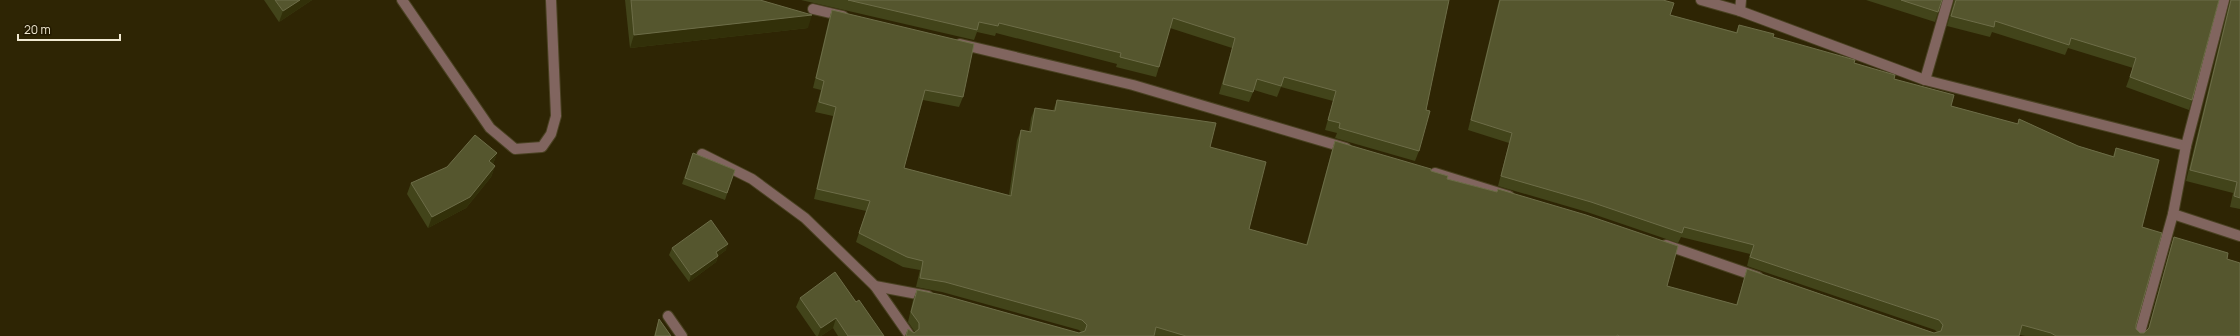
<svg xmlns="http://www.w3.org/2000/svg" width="2240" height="336" viewBox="0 0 2240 336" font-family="Manrope,sans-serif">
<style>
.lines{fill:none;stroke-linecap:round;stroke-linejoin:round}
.street-casing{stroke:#494121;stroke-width:12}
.street{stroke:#81655f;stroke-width:10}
.wall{fill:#42441a}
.shaded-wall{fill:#323009}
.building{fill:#55562e;stroke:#6d6d48}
</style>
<rect width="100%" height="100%" fill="#2e2504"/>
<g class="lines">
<defs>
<g id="street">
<path d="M 402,0 L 490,128 L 515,149 L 542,147 L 551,134 L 556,116 L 551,0"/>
<path d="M 1701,0 L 1740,11 L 1925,80 L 2186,146"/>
<path d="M 813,9 L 843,16"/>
<path d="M 1740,11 L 1741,0"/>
<path d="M 960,44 L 1133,85 L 1346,148"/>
<path d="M 1925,80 L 1948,0"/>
<path d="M 702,154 L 752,179 L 805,218 L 875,286 L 928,296"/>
<path d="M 1435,173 L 1509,196"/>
<path d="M 2173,214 L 2240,236"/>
<path d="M 1666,245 L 1758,277"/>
<path d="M 875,286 L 910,336"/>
<path d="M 668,316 L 682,336"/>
<path d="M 2139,336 L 2173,214 L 2186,146 L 2224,0"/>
</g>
</defs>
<!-- street casing -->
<use href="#street" class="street-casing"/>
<!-- street -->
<use href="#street" class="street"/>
</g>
<!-- wall -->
<g class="wall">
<path d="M 264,0 L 312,0 L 279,22 Z"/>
<path d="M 625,0 L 760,0 L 808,28 L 630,48 Z"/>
<path d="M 801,0 L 1449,0 L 1426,110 L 1419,151 L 1415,161 L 1335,138 L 1337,133 L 1325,130 L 1333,101 L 1281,87 L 1277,97 L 1254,90 L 1249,102 L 1219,94 L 1232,48 L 1170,28 L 1159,67 L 1156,77 L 1116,67 L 1117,64 L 996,33 L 995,36 L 977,32 L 974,40 Z"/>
<path d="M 1499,0 L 1663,0 L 1670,15 L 1736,32 L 1739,25 L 1773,37 L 1854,63 L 1894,79 L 1951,106 L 2017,124 L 2019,119 L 2078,146 L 2113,156 L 2116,148 L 2142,227 L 2136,329 L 2140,333 L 2144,333 L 2148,329 L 2171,246 L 2174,237 L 2227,259 L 2240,336 L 2025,336 L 2020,335 L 2019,336 L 905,336 L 908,329 L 914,333 L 915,332 L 908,322 L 913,300 L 917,290 L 1079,333 L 1081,332 L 1079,330 L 942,292 L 916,287 L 920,270 L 903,267 L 856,242 L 866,211 L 814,199 L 833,116 L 815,112 L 821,90 L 813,88 L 829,19 L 832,10 L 963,97 L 959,107 L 923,100 L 904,168 L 1009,195 L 1017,140 L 1021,130 L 1029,132 L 1031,118 L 1035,108 L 1053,111 L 1057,100 L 1210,147 L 1249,229 L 1306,245 L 1332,150 L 1335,141 L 1431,171 L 1447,179 L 1497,192 L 1498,189 L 1667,286 L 1736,305 L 1744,279 L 1747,269 L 1934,333 L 1937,332 L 1935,330 L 1747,266 L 1750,254 L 1681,237 L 1678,243 L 1587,212 L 1498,186 L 1509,143 L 1468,130 Z"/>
<path d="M 1866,0 L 1942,0 L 1935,22 Z"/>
<path d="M 1954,0 L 2219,0 L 2192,100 L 2189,110 L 2126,87 L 2133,68 L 2068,48 L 2065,55 L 1992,32 L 1990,37 L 1947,26 L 1954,1 Z"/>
<path d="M 2230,0 L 2240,0 L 2240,209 L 2230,207 L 2233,193 L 2186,181 Z"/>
<path d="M 497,153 L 493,164 L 495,166 L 491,177 L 466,208 L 428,228 L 407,194 L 411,183 L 447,167 Z"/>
<path d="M 693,153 L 735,170 L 725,200 L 682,184 Z"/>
<path d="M 672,248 L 726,250 L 718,256 L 716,262 L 689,282 L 669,255 Z"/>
<path d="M 800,298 L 856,302 L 884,336 L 838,336 L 833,328 L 821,336 L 816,336 L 796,307 Z"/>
<path d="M 659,319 L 671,336 L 654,336 L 657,326 Z"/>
</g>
<!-- shaded-wall -->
<g class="shaded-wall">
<path d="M 300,0 L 312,0 L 279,22 L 283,11 Z"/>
<path d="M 812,15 L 808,28 L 630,48 L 634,35 Z"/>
<path d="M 497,153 L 493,164 L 485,172 L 489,161 Z"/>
<path d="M 495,166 L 491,177 L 466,208 L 428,228 L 432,217 Z"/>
<path d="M 728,244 L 726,250 L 718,256 L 716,262 L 689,282 L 691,275 L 716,252 Z"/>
<path d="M 836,318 L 833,328 L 821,336 L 818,336 L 821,328 Z"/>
</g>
<!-- building -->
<g class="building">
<path d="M 275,0 L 300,0 L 283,11 Z"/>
<path d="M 631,0 L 760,0 L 812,15 L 634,35 Z"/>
<path d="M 848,0 L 1449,0 L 1426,110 L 1430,111 L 1419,151 L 1339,128 L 1340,123 L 1328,120 L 1336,91 L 1284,77 L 1281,86 L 1257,79 L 1253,92 L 1223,84 L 1235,38 L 1173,18 L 1159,67 L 1120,57 L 1121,53 L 999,23 L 998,26 L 979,22 L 977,30 Z"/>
<path d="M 1500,0 L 1663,0 L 1674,3 L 1670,15 L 1737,33 L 1739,25 L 1774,34 L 1773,37 L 1855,60 L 1854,63 L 1895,75 L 1894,79 L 1954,95 L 1951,106 L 2018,124 L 2019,119 L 2078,146 L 2114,157 L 2116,148 L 2159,160 L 2142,227 L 2162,233 L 2136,325 L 2136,329 L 2140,333 L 2144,333 L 2149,328 L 2174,237 L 2228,253 L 2227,259 L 2240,263 L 2240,336 L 2056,336 L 2051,333 L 2022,325 L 2019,336 L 1620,336 L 1617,335 L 1617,336 L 1186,336 L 1156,327 L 1154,336 L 906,336 L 908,329 L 914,333 L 919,329 L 919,323 L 911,312 L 917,290 L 942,295 L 1079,333 L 1085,331 L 1087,325 L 1082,320 L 945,282 L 920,278 L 923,261 L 907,257 L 859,233 L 870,201 L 817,189 L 836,107 L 819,102 L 824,81 L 816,78 L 832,10 L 974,44 L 963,97 L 925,90 L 904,168 L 1011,196 L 1021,130 L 1031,132 L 1035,108 L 1055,111 L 1057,100 L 1216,123 L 1210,147 L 1266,162 L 1249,229 L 1307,245 L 1335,141 L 1431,169 L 1431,171 L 1448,176 L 1447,179 L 1497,192 L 1498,189 L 1586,215 L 1678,246 L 1667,286 L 1737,305 L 1747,269 L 1934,333 L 1941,331 L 1943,325 L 1939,320 L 1750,257 L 1754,245 L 1684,227 L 1682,233 L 1591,202 L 1501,176 L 1512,133 L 1471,120 Z"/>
<path d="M 1901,0 L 1942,0 L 1938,12 Z"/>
<path d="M 1956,0 L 2219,0 L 2192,100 L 2130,77 L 2136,58 L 2071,38 L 2069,45 L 1995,21 L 1994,27 L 1951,16 Z"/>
<path d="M 2231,0 L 2240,0 L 2240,198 L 2234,196 L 2237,182 L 2190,170 Z"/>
<path d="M 475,135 L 497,153 L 489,161 L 495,166 L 470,197 L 432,217 L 411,183 L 447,167 Z"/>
<path d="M 693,153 L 735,170 L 727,193 L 685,178 Z"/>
<path d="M 711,220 L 728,244 L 716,252 L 718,256 L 691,275 L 672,248 Z"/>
<path d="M 835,272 L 856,302 L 859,300 L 884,336 L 848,336 L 836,318 L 821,328 L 800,298 Z"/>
<path d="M 659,319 L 671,336 L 655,336 Z"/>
</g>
<!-- scale -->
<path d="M18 34v6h102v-6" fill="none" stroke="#f1ead3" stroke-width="2"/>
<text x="24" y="34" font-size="12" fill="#f1ead3" stroke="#241b00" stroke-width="3" paint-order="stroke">20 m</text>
</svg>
